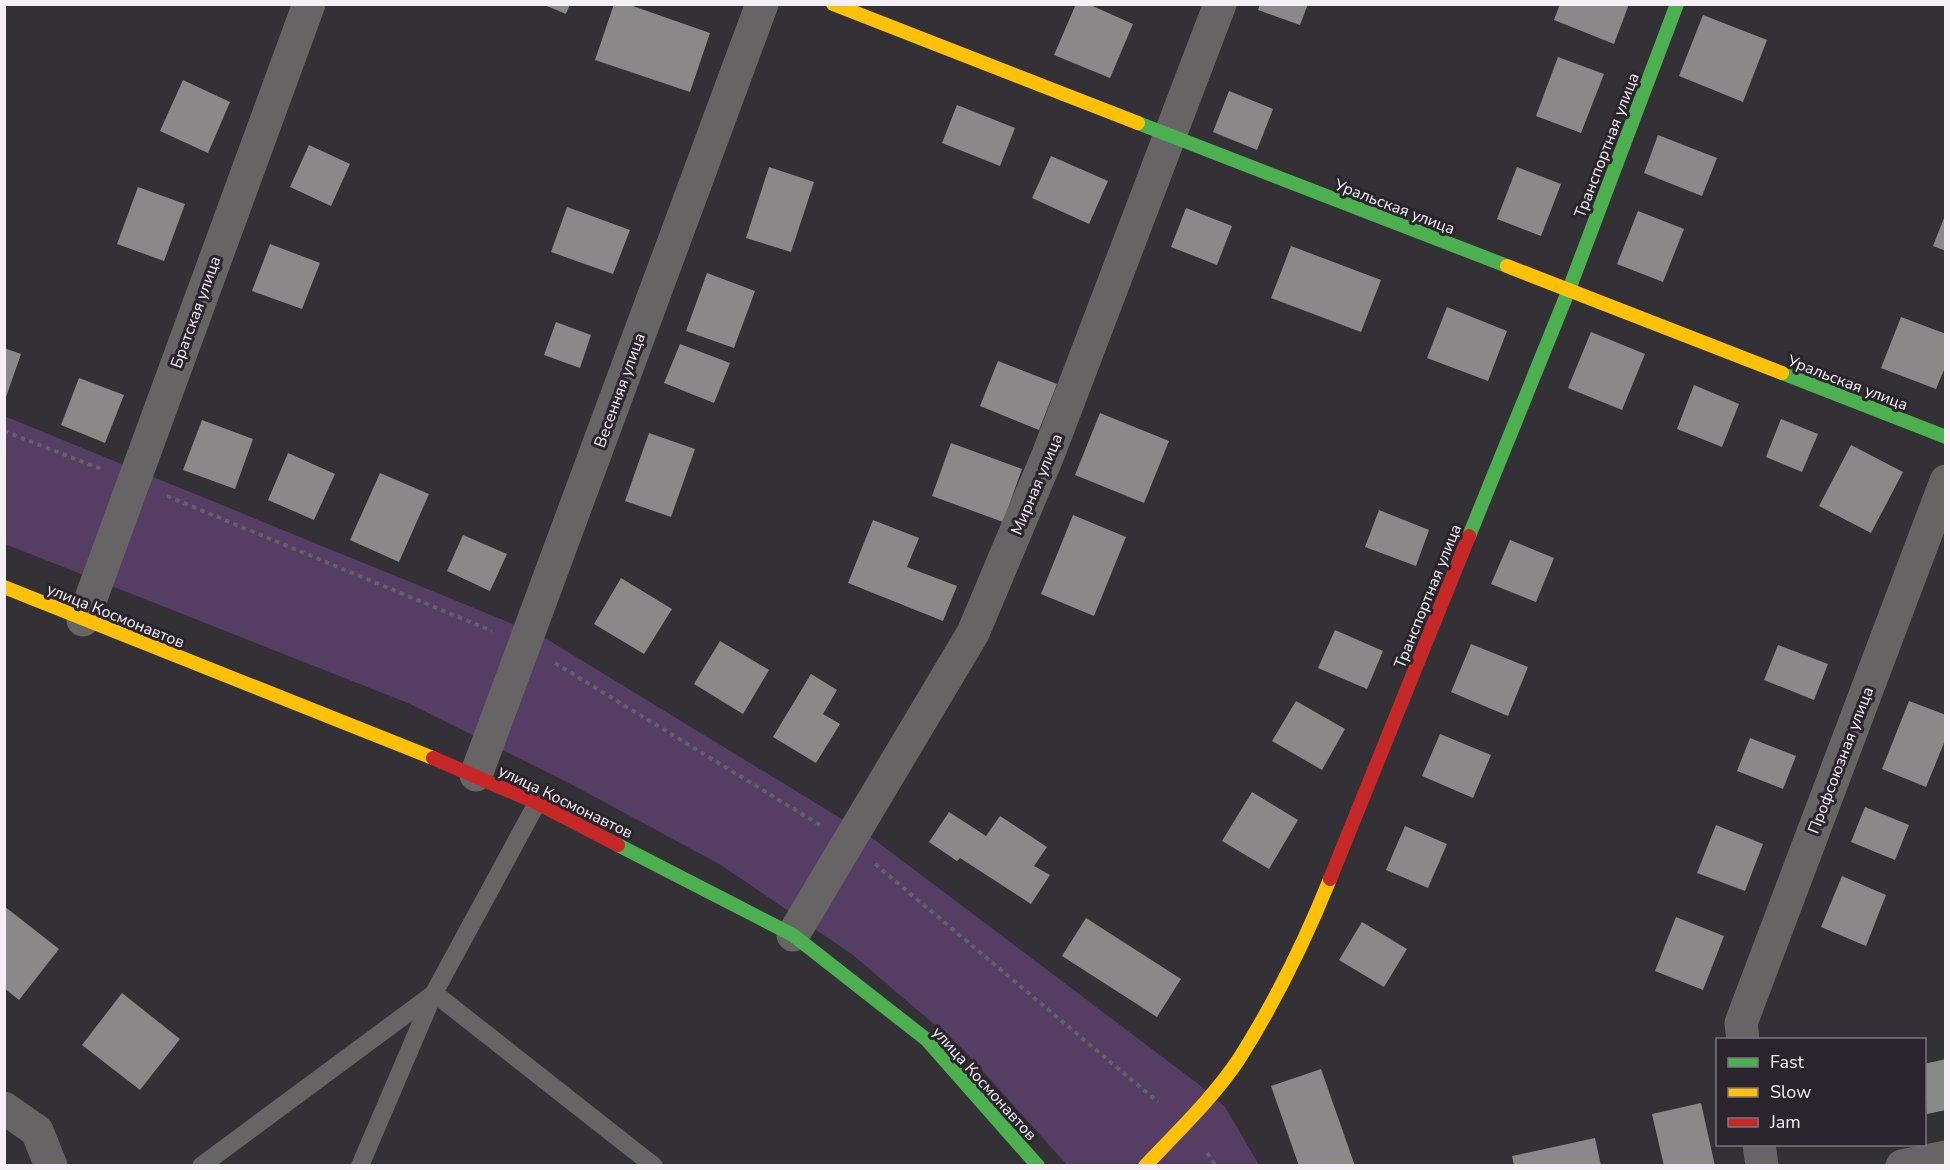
<svg xmlns="http://www.w3.org/2000/svg" width="1950" height="1170" viewBox="0 0 1950 1170" font-family="'Nunito Sans',sans-serif">
<style>
.green{fill:#563d63}
.building{fill:#8b8889}
.lines{fill:none;stroke-linecap:round;stroke-linejoin:round}
.path{stroke:#636263;stroke-width:4;stroke-dasharray:4.5 4.5;stroke-linecap:butt}
.lane{stroke:#666464;stroke-width:18}
.street{stroke:#666464;stroke-width:33}
.fast{stroke:#4caf50;stroke-width:14}
.slow{stroke:#ffc107;stroke-width:14}
.jam{stroke:#c62828;stroke-width:14}
.labels{text-anchor:middle;stroke-width:6;stroke-linejoin:round;paint-order:stroke}
.street-label{font-size:16px;fill:#f4f0f5;stroke:#2a252d}
</style>
<rect width="100%" height="100%" fill="#333135"/>
<!-- green -->
<path class="green" d="M 4,416 L 540,635 L 868,835 L 1197,1083 L 1225,1107 L 1259,1165 L 1067,1165 L 963,1049 L 853,955 L 721,865 L 569,783 L 408,703 L 5,544 Z"/>
<!-- building -->
<g class="building">
<path d="M 542,4 L 570,4 L 566,14 Z"/>
<path d="M 614,4 L 627,4 L 710,33 L 690,92 L 595,60 Z"/>
<path d="M 1076,4 L 1088,4 L 1133,24 L 1110,78 L 1054,55 Z"/>
<path d="M 1260,4 L 1308,4 L 1300,25 L 1258,10 Z"/>
<path d="M 1560,4 L 1629,4 L 1614,44 L 1554,20 Z"/>
<path d="M 1703,15 L 1767,40 L 1743,102 L 1679,76 Z"/>
<path d="M 1558,57 L 1604,74 L 1581,133 L 1536,116 Z"/>
<path d="M 183,80 L 230,102 L 208,153 L 160,131 Z"/>
<path d="M 1229,91 L 1273,109 L 1257,150 L 1213,132 Z"/>
<path d="M 957,105 L 1015,128 L 1000,166 L 942,143 Z"/>
<path d="M 1658,135 L 1717,158 L 1702,196 L 1644,173 Z"/>
<path d="M 309,145 L 350,164 L 331,206 L 290,187 Z"/>
<path d="M 1051,156 L 1108,181 L 1089,224 L 1032,198 Z"/>
<path d="M 769,167 L 814,182 L 791,252 L 746,238 Z"/>
<path d="M 1517,167 L 1561,184 L 1541,236 L 1497,219 Z"/>
<path d="M 138,187 L 185,204 L 164,261 L 117,244 Z"/>
<path d="M 567,207 L 630,230 L 613,274 L 551,252 Z"/>
<path d="M 1186,208 L 1232,226 L 1217,265 L 1171,247 Z"/>
<path d="M 1638,211 L 1684,229 L 1663,282 L 1617,264 Z"/>
<path d="M 1946,213 L 1946,251 L 1933,246 Z"/>
<path d="M 270,244 L 320,263 L 302,309 L 252,291 Z"/>
<path d="M 1291,246 L 1381,280 L 1361,332 L 1271,298 Z"/>
<path d="M 707,273 L 755,291 L 734,348 L 686,331 Z"/>
<path d="M 1447,307 L 1507,331 L 1488,381 L 1427,358 Z"/>
<path d="M 1901,317 L 1946,334 L 1946,365 L 1936,389 L 1881,368 Z"/>
<path d="M 556,322 L 591,335 L 580,368 L 544,355 Z"/>
<path d="M 1591,332 L 1645,354 L 1622,410 L 1568,388 Z"/>
<path d="M 680,344 L 730,363 L 714,403 L 664,383 Z"/>
<path d="M 4,348 L 21,354 L 6,397 L 4,396 Z"/>
<path d="M 998,361 L 1057,384 L 1039,430 L 980,406 Z"/>
<path d="M 79,378 L 124,395 L 105,443 L 61,425 Z"/>
<path d="M 1694,385 L 1739,404 L 1722,447 L 1677,429 Z"/>
<path d="M 1100,413 L 1169,441 L 1144,503 L 1075,475 Z"/>
<path d="M 1781,419 L 1818,434 L 1802,472 L 1766,457 Z"/>
<path d="M 202,420 L 253,439 L 235,489 L 183,470 Z"/>
<path d="M 649,433 L 695,449 L 671,517 L 625,501 Z"/>
<path d="M 951,443 L 1022,469 L 1003,522 L 932,496 Z"/>
<path d="M 1851,445 L 1903,472 L 1871,533 L 1819,506 Z"/>
<path d="M 288,453 L 335,474 L 314,520 L 268,500 Z"/>
<path d="M 380,473 L 429,494 L 399,562 L 350,540 Z"/>
<path d="M 1379,510 L 1429,530 L 1416,566 L 1365,547 Z"/>
<path d="M 1073,515 L 1126,537 L 1094,616 L 1041,594 Z"/>
<path d="M 873,520 L 919,538 L 907,567 L 957,586 L 943,621 L 848,583 Z"/>
<path d="M 463,535 L 507,554 L 490,591 L 447,571 Z"/>
<path d="M 1510,540 L 1554,558 L 1536,602 L 1491,584 Z"/>
<path d="M 621,578 L 672,609 L 644,654 L 594,624 Z"/>
<path d="M 1335,630 L 1383,651 L 1367,689 L 1318,668 Z"/>
<path d="M 720,641 L 769,670 L 743,714 L 694,684 Z"/>
<path d="M 1471,644 L 1528,667 L 1508,716 L 1451,692 Z"/>
<path d="M 1778,645 L 1828,664 L 1814,700 L 1764,680 Z"/>
<path d="M 811,674 L 837,690 L 823,714 L 840,724 L 816,763 L 773,737 Z"/>
<path d="M 1296,701 L 1345,729 L 1322,770 L 1272,741 Z"/>
<path d="M 1909,701 L 1946,715 L 1946,738 L 1926,787 L 1882,769 Z"/>
<path d="M 1440,734 L 1491,755 L 1473,798 L 1422,776 Z"/>
<path d="M 1750,738 L 1796,756 L 1783,789 L 1737,771 Z"/>
<path d="M 1252,792 L 1298,820 L 1269,869 L 1222,841 Z"/>
<path d="M 1865,807 L 1909,825 L 1895,860 L 1851,842 Z"/>
<path d="M 949,812 L 986,836 L 1000,816 L 1047,847 L 1034,866 L 1050,875 L 1031,904 L 960,858 L 957,861 L 929,842 Z"/>
<path d="M 1716,825 L 1763,844 L 1745,891 L 1697,873 Z"/>
<path d="M 1405,826 L 1447,844 L 1428,888 L 1386,870 Z"/>
<path d="M 1842,876 L 1886,895 L 1866,946 L 1821,927 Z"/>
<path d="M 4,906 L 59,949 L 19,1000 L 4,988 Z"/>
<path d="M 1676,917 L 1724,936 L 1703,990 L 1655,971 Z"/>
<path d="M 1086,918 L 1181,979 L 1157,1017 L 1062,956 Z"/>
<path d="M 1362,922 L 1407,949 L 1384,987 L 1339,960 Z"/>
<path d="M 122,993 L 180,1039 L 140,1090 L 82,1045 Z"/>
<path d="M 1946,1059 L 1946,1110 L 1927,1114 L 1924,1064 Z"/>
<path d="M 1321,1069 L 1355,1166 L 1299,1166 L 1271,1086 Z"/>
<path d="M 1701,1103 L 1715,1166 L 1664,1166 L 1652,1114 Z"/>
<path d="M 1595,1138 L 1601,1166 L 1514,1166 L 1512,1156 Z"/>
</g>
<g class="lines">
<!-- path -->
<g class="path">
<path d="M 4,431 L 101,469"/>
<path d="M 167,496 L 492,631"/>
<path d="M 555,663 L 820,825"/>
<path d="M 875,864 L 1158,1102"/>
<path d="M 1207,1153 L 1216,1166"/>
</g>
<!-- lane -->
<g class="lane">
<path d="M 434,993 L 654,1166"/>
<path d="M 201,1166 L 432,995"/>
<path d="M 360,1166 L 434,993 L 537,803"/>
</g>
<!-- street -->
<g class="street">
<path d="M 83,620 L 309,4"/>
<path d="M 476,775 L 762,4"/>
<path d="M 793,935 L 973,633 L 1048,455 L 1220,4"/>
<path d="M 1743,1040 L 1741,1023 L 1946,481"/>
<path d="M 4,1108 L 37,1131 L 51,1166"/>
<path d="M 1759,1144 L 1762,1166"/>
<path d="M 1902,1166 L 1946,1157"/>
</g>
<!-- fast -->
<g class="fast">
<path d="M 1138,123 L 1507,266"/>
<path d="M 1782,373 L 1946,437"/>
<path d="M 1469,536 L 1568,292 L 1677,4"/>
<path d="M 618,845 L 793,935 L 927,1040 L 1038,1166"/>
</g>
<!-- slow -->
<g class="slow">
<path d="M 833,4 L 1138,123"/>
<path d="M 1507,266 L 1782,373"/>
<path d="M 4,587 L 433,758"/>
<path d="M 1145,1166 C 1177,1132 1213,1098 1239,1059 C 1275,1002 1305,941 1330,879"/>
</g>
<!-- jam -->
<g class="jam">
<path d="M 433,758 L 537,803 L 618,845"/>
<path d="M 1330,879 L 1469,536"/>
</g>
</g>
<g class="labels">
<!-- street labels -->
<g class="street-label">
<text transform="translate(1606 145) rotate(-69)" y="6">Транспортная улица</text>
<text transform="translate(1395 206) rotate(21)" y="6">Уральская улица</text>
<text transform="translate(195 312) rotate(-70)" y="6">Братская улица</text>
<text transform="translate(1848 382) rotate(21)" y="6">Уральская улица</text>
<text transform="translate(619 390) rotate(-70)" y="6">Весенняя улица</text>
<text transform="translate(1036 484) rotate(-67)" y="6">Мирная улица</text>
<text transform="translate(1427 596) rotate(-68)" y="6">Транспортная улица</text>
<text transform="translate(116 615) rotate(22)" y="6">улица Космонавтов</text>
<text transform="translate(1840 760) rotate(-69)" y="6">Профсоюзная улица</text>
<text transform="translate(566 801) rotate(26)" y="6">улица Космонавтов</text>
<text transform="translate(985 1083) rotate(48)" y="6">улица Космонавтов</text>
</g>
</g>
<!-- border -->
<rect width="1950" height="1170" fill="none" stroke="#f4f0f5" stroke-width="12"/>
<!-- legend -->
<rect x="1716" y="1038" width="210" height="108" fill="#2a252d" stroke="#7b767d" stroke-width="1.5"/>
<rect x="1728" y="1058" width="30" height="9" fill="#4caf50" stroke="#7b767d" stroke-width="1.5"/>
<text x="1770" y="1068" font-size="18" fill="#f4f0f5">Fast</text>
<rect x="1728" y="1088" width="30" height="9" fill="#ffc107" stroke="#7b767d" stroke-width="1.5"/>
<text x="1770" y="1098" font-size="18" fill="#f4f0f5">Slow</text>
<rect x="1728" y="1118" width="30" height="9" fill="#c62828" stroke="#7b767d" stroke-width="1.5"/>
<text x="1770" y="1128" font-size="18" fill="#f4f0f5">Jam</text>
</svg>
